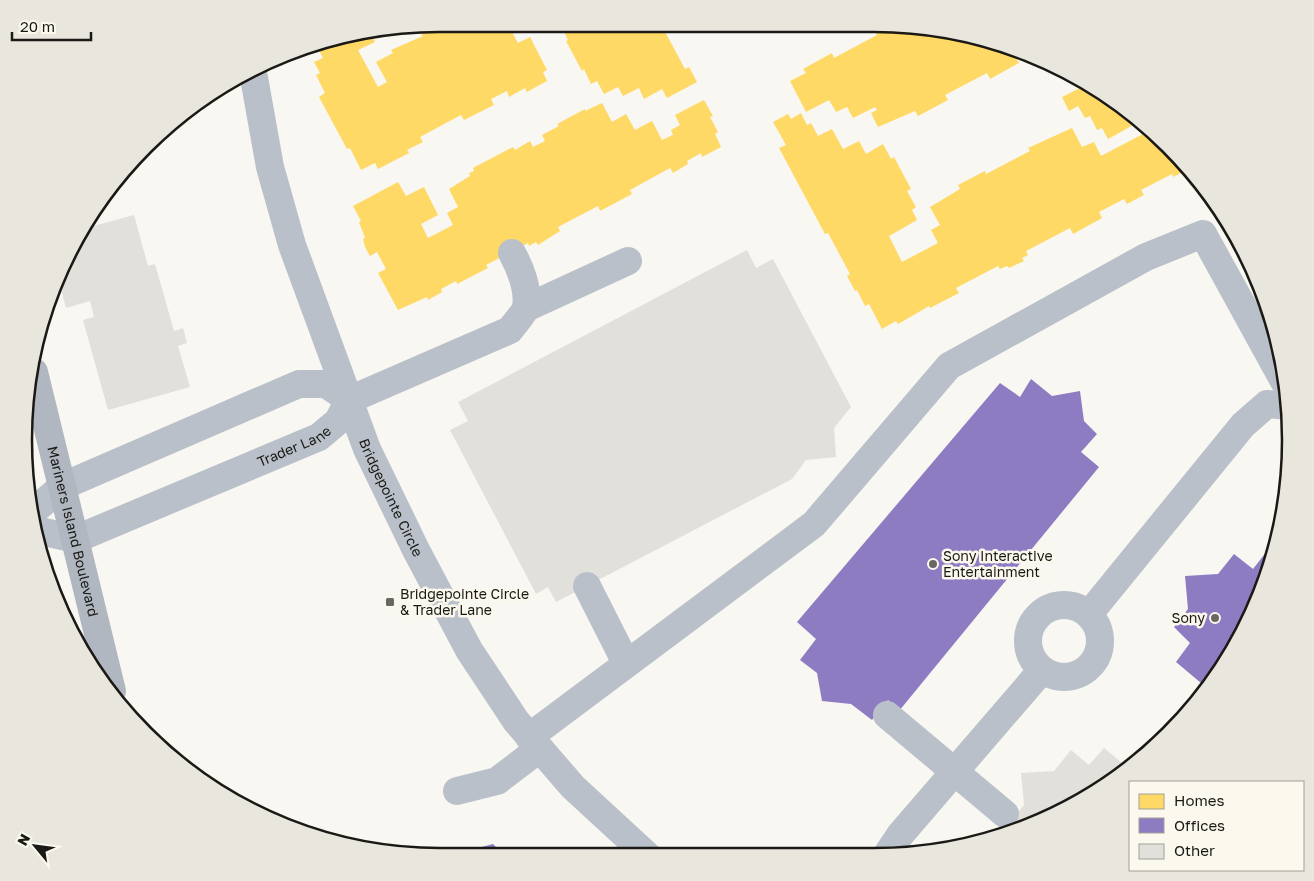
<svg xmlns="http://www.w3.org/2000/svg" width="1314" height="881" viewBox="0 0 1314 881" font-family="'Golos Text',sans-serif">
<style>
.homes{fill:#ffd966}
.offices{fill:#8e7cc3}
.building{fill:#e1e0db}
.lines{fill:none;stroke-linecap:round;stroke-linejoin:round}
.minor{stroke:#b9c0c9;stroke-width:28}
.major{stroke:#b0b7c1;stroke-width:28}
.poi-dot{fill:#686762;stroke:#fbf8ee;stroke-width:2}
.labels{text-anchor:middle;stroke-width:5;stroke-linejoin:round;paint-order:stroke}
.street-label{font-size:14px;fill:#1a1915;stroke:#fbf8ee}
.poi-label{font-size:14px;fill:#1a1915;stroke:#fbf8ee;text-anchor:start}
.rim{fill:none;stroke:#1a1915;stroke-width:2.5}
</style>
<rect width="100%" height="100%" fill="#f8f7f1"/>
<!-- homes -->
<g class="homes">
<path d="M 441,24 L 523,24 L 525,28 L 513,34 L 518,43 L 530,37 L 547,70 L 543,72 L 547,81 L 527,92 L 525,88 L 509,97 L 507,91 L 491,99 L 494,105 L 464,120 L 461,115 L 420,137 L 423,142 L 407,150 L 409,153 L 378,169 L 375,163 L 361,170 L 350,148 L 347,149 L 319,97 L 325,93 L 316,75 L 320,73 L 314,62 L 323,58 L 316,44 L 372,35 L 375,42 L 358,50 L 378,87 L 387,82 L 376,62 L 393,53 L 391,50 L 423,36 L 421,34 Z"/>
<path d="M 560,24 L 666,24 L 663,28 L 685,69 L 689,67 L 697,82 L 667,98 L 662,89 L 644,99 L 639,88 L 623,96 L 618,87 L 604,94 L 597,81 L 591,84 L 584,69 L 582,71 L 566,41 L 568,40 Z"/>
<path d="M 883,25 L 955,32 L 1022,55 L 1016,58 L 1019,63 L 990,79 L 987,73 L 945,95 L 948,100 L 918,116 L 915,111 L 878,127 L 871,113 L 877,110 L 875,107 L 853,118 L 847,107 L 836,112 L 829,100 L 806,112 L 790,81 L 806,73 L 803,69 L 832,53 L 834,58 L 877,35 L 874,30 Z"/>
<path d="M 1048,64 L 1058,67 L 1062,70 L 1053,74 Z"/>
<path d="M 1084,86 L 1137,123 L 1108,139 L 1102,128 L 1097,130 L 1090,116 L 1085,118 L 1078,106 L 1069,111 L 1062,97 Z"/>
<path d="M 704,100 L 713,116 L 710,117 L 718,132 L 715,134 L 721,147 L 702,157 L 701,153 L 687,161 L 688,164 L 673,173 L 670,168 L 630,190 L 632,194 L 600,211 L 598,206 L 558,227 L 560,231 L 538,245 L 536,242 L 529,246 L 528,243 L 486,265 L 488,268 L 457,284 L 456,281 L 441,289 L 442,292 L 428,300 L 427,297 L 398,310 L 378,273 L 386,269 L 377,252 L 370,256 L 365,247 L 363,239 L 365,238 L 359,222 L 361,221 L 353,206 L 398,182 L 406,196 L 424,187 L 438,215 L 421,224 L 428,238 L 453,225 L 447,213 L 458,207 L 449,189 L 470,176 L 469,173 L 474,171 L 473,168 L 513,147 L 515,150 L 530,141 L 533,147 L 545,141 L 542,135 L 559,126 L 557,124 L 585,109 L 585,111 L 602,103 L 612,122 L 626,114 L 635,130 L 652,121 L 662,140 L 673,135 L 671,130 L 680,125 L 675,115 Z"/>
<path d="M 801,113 L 807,125 L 811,123 L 818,136 L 832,129 L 843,149 L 859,141 L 866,154 L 883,144 L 891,159 L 894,157 L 911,189 L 907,191 L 916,207 L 912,210 L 917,220 L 889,236 L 902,262 L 938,243 L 931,230 L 940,225 L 930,207 L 960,189 L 958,185 L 985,171 L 986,174 L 1030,151 L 1028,148 L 1072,128 L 1082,147 L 1094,142 L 1101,156 L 1143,134 L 1138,124 L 1168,146 L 1186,170 L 1173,177 L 1172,174 L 1141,190 L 1144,195 L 1127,204 L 1124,199 L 1099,212 L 1102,218 L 1073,234 L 1070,228 L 1026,251 L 1028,255 L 1022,258 L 1024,261 L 1009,268 L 1007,266 L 1000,269 L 998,266 L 956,288 L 959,293 L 930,308 L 929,306 L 898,324 L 896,321 L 882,329 L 869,304 L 865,306 L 857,290 L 855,291 L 847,276 L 850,274 L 828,233 L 825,234 L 779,148 L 786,145 L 773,122 L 788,114 L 791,119 Z"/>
</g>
<!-- offices -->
<g class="offices">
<path d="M 1031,379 L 1052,396 L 1080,391 L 1084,421 L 1097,434 L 1081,452 L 1099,467 L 899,711 L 888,700 L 872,720 L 851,704 L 822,701 L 817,673 L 800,660 L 816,639 L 797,622 L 1000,383 L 1020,397 Z"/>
<path d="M 1267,551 L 1272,555 L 1259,600 L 1220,672 L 1207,688 L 1176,662 L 1190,643 L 1174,627 L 1188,609 L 1185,576 L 1218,574 L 1234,554 L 1253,569 Z"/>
<path d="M 493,844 L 506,857 L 444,857 Z"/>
</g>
<!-- building -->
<g class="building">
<path d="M 134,215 L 148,266 L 155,264 L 174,331 L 183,328 L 187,343 L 178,346 L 190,387 L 108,410 L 83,320 L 94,317 L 90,301 L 66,308 L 58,277 L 86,228 Z"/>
<path d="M 747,250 L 756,268 L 773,259 L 851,407 L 834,428 L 836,457 L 806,460 L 792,479 L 556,602 L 548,587 L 536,594 L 450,430 L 468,421 L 458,402 Z"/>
<path d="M 1104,748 L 1128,768 L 1105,787 L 1033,825 L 1017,830 L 1009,823 L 1024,805 L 1021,773 L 1054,771 L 1071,750 L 1089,765 Z"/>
</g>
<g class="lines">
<!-- minor -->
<g class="minor">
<path id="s1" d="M 253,72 L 270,167 L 292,245 L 367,449 L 416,550 L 469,650 L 516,721 L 573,787 L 649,857"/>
<path d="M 526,308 L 628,261"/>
<path d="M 349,400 L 510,330 C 514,324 524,314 526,307 C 529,290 520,267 512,253"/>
<path d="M 31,513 L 63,486 L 299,384 L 326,384 L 349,400"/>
<path id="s2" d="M 35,530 L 76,539 L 319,437 L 338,421 L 349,400"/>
<path d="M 587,586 L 626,663"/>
<circle cx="1064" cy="641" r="36"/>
<path d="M 1089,614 L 1243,425 L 1267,404 L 1287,406"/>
<path d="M 887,715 L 1005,814"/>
<path d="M 529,737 L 814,524 L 949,366 L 1146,257 L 1203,234 L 1285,383"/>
<path d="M 457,791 L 497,781 L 539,749"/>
<path d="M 886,856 L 900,835 L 1042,670"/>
</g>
<!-- major -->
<path class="major" id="s3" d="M 34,372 L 112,691"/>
</g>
<!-- markers -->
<g class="poi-dot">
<circle cx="933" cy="564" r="5"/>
<rect x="385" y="597" width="10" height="10" rx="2.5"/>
<circle cx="1215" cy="618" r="5"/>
</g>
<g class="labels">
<!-- street labels -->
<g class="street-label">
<text dy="5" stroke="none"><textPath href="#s2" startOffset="279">Trader Lane</textPath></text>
<text dy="5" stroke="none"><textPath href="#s1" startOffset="449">Bridgepointe Circle</textPath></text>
<text dy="5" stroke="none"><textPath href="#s3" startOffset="164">Mariners Island Boulevard</textPath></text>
</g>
<!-- poi labels -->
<g class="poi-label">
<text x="943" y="561">Sony Interactive<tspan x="943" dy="16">Entertainment</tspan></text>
<text x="400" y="599">Bridgepointe Circle<tspan x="400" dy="16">&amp; Trader Lane</tspan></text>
<text x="1205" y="623" text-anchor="end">Sony</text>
</g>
</g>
<!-- crop -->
<path d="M0 0H1314V881H0ZM440 32H874A408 408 0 0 1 1282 440V440A408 408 0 0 1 874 848H440A408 408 0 0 1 32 440V440A408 408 0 0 1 440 32Z" fill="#e9e6dd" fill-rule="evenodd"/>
<path class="rim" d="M440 32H874A408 408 0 0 1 1282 440V440A408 408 0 0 1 874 848H440A408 408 0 0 1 32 440V440A408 408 0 0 1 440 32Z"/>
<!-- legend -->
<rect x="1129" y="781" width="175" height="90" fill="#fbf8ee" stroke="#a19f97"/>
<rect x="1139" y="794" width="25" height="15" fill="#ffd966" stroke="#a19f97"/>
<text x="1174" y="806" font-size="15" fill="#1a1915">Homes</text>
<rect x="1139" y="818" width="25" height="15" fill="#8e7cc3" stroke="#a19f97"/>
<text x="1174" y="831" font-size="15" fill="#1a1915">Offices</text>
<rect x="1139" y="844" width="25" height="15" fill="#e1e0db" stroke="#a19f97"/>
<text x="1174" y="856" font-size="15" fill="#1a1915">Other</text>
<!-- north arrow -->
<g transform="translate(35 846) rotate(299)" stroke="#fbf8ee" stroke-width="4" paint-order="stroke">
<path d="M0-4L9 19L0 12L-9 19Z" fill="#1a1915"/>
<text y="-8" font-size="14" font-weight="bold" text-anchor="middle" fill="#1a1915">N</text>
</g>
<!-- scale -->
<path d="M12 32v8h79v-8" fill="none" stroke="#1a1915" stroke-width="2.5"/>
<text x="20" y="32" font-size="15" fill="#1a1915" stroke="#fbf8ee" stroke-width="4" paint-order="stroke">20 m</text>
</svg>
